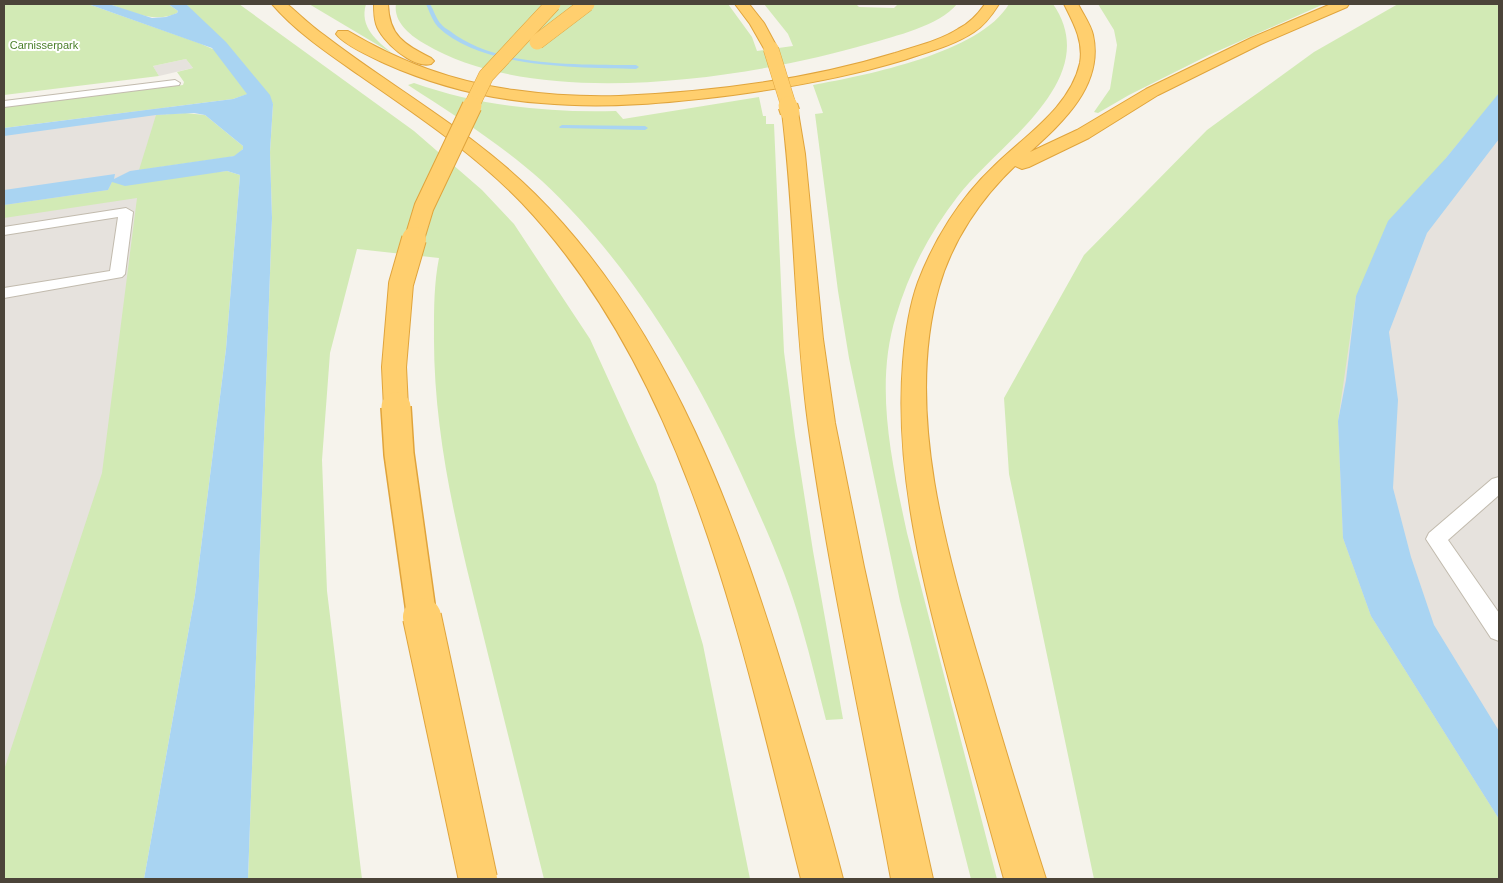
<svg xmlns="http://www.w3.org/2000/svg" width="1503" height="883" viewBox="0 0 1503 883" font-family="Helvetica,sans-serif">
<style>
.industrial{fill:#e6e2dd}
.green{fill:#d2eab5}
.water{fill:#a9d4f2}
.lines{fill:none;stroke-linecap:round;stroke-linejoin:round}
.stream{fill:#a9d4f2;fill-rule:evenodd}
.lane-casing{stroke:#c2bbae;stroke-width:2}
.highway-casing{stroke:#e0a43c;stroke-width:2}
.lane{fill:#fff;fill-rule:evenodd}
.highway{fill:#ffcf6e;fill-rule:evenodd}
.highway-bridge-far4-casing{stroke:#e0a43c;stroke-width:16;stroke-linecap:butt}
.highway-bridge-far3-casing{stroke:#e0a43c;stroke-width:21;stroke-linecap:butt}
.highway-bridge-far2-casing{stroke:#e0a43c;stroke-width:26;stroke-linecap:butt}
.highway-bridge-far1-casing{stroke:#e0a43c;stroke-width:32;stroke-linecap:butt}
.highway-bridge-casing{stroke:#e0a43c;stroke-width:40;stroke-linecap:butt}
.highway-bridge-far4{stroke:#ffcf6e;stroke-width:15}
.highway-bridge-far3{stroke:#ffcf6e;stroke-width:19}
.highway-bridge-far2{stroke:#ffcf6e;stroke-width:24}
.highway-bridge-far1{stroke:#ffcf6e;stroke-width:29}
.highway-bridge{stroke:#ffcf6e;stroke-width:38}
.labels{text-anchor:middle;stroke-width:4;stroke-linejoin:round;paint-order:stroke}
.far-park-label{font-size:11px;fill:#4a7f2a;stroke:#fff}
</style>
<rect width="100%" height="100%" fill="#f6f3ec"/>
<!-- industrial -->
<g class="industrial">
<path d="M 186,59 L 193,68 L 159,76 L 153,66 Z"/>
<path d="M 1499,86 L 1499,879 L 1459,879 L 1248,330 Z"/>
<path d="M 167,107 L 125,441 L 4,821 L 4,129 Z"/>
</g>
<!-- green -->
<g class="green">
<path d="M 4,4 L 88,4 L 199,43 L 215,50 L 248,94 L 233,99 L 4,128 L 4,107 L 183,85 L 184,82 L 177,72 L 193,68 L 186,59 L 153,66 L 159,76 L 4,95 Z"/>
<path d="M 109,4 L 168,4 L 178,11 L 177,13 C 155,24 130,11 109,4 Z"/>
<path d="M 186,4 L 239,4 L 414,131 L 482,190 L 514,224 L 590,339 L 656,484 L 703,645 L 750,879 L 544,879 C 523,795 502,711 481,626 C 457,530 433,433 434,333 C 434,308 434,283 439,258 L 357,249 L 330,353 L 322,460 L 327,591 L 362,879 L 248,879 L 272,218 L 270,152 L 273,104 Z"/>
<path d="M 309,4 L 366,4 C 359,27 377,41 393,54 Z"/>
<path d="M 396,4 L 728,4 L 752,37 L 757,51 L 793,46 L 788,34 L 764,4 L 856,4 L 859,7 L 894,8 L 898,4 L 957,4 C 939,26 895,36 868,44 C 748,79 537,111 425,44 C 411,36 393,22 396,4 Z"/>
<path d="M 1009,4 L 1053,4 C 1105,79 998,144 958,196 C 930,232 909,272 896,316 C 874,386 892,463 907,533 L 997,879 L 971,879 L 900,601 L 849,358 L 838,291 L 815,114 L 823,113 L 813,85 C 867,75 980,53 1009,4 Z"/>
<path d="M 1098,4 L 1324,4 L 1209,55 L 1129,95 L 1098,113 L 1094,112 L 1110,89 L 1117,45 L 1114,30 Z"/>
<path d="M 1398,4 L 1499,4 L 1499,94 L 1446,158 L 1356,296 L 1338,421 L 1343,538 L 1371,616 L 1499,819 L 1499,879 L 1094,879 L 1009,474 L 1004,398 L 1084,255 L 1207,130 L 1314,52 Z"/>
<path d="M 414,83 C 479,106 548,113 616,111 L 623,119 L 759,97 L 763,116 L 766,116 L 766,124 L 774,124 L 784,352 L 795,436 L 813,551 L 843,719 L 826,720 C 818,689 811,659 802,628 C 790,584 772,542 753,500 C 702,383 636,269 542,181 C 501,144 454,115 408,85 Z"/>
<path d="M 185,113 L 205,115 L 243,146 L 243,149 L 235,156 L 224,158 L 139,170 L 156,115 Z"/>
<path d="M 227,171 L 240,175 L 226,349 L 195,595 L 144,879 L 4,879 L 4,770 L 102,473 L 137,198 L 4,218 L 4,205 L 108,190 L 112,182 Z"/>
</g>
<!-- water -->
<g class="water">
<path d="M 88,4 L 109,4 L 152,18 L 166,17 L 177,13 L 178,11 L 168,4 L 186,4 L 226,42 L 270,95 L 273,104 L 270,152 L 272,218 L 248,879 L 144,879 L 195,595 L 226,349 L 240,175 L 227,171 L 125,186 L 112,182 L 108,190 L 4,205 L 4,190 L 115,174 L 114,179 L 130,171 L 234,156 L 243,149 L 243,146 L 205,115 L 194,113 L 156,115 L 4,136 L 4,128 L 233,99 L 247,94 L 212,48 Z"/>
<path d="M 1499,93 L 1499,139 L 1427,233 L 1389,332 L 1398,400 L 1393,488 L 1411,557 L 1434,625 L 1499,731 L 1499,819 L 1371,616 L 1343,538 L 1338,421 L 1346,380 L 1356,296 L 1388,221 L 1446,158 Z"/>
</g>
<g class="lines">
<!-- stream -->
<g class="stream">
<path d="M 426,4 L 430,4 C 434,10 436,19 441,24 C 443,27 447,29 450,31 C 497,68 579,64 636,65 L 639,67 L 636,69 C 579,67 481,69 438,27 C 433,22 429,11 426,4 Z"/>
<path d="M 562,125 L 645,126 L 648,128 L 645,130 L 560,128 L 559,127 Z"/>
</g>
<defs>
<g id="lane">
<path d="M 175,80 L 180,83 L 179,85 L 4,107 L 4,101 Z"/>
<path d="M 126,208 L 133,212 L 125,274 L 122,277 L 4,298 L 4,288 L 110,271 L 118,217 L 4,235 L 4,227 Z"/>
<path d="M 1499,477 L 1499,495 L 1448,540 L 1499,613 L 1499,641 L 1491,638 L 1426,539 L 1429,533 L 1492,479 Z"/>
</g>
<g id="highway">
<path d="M 272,4 L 287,4 C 299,14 311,26 324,35 C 394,89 472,131 535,194 C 671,329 739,522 793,703 C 810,761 828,820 843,879 L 801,879 C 743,650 690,380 522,203 C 474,153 415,114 359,75 C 329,54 296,32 272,4 Z"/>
<path d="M 374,4 L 388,4 C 389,36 404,44 431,58 L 434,61 L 431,64 C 413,69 381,41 376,24 C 374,17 374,11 374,4 Z"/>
<path d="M 735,4 L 749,4 L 764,23 L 778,49 L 776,52 L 766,52 L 750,24 Z"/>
<path d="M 985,4 L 999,4 C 992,15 985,25 974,32 C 953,46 927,52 904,60 C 848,77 791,87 733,95 C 670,103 605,109 541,103 C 487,99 433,85 384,63 C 371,57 344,45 336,34 L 338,31 L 348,31 C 400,62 454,82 514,90 C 549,95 584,97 619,96 C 711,92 807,80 895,53 C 916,46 939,41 958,29 C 970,23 978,14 985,4 Z"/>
<path d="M 1064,4 L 1078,4 C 1083,14 1091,25 1093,35 C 1104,85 1063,122 1030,152 L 1077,130 L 1146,89 L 1251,38 L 1331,4 L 1349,4 L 1347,7 L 1261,44 L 1158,95 L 1089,138 L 1029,167 L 1022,169 L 1015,166 C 981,198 952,241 939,287 C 903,414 949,561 986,684 C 1005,749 1025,814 1046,879 L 1004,879 C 987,818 970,757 953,695 C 924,587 894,475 903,362 C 905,336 909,307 918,282 C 934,240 960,198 993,167 C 1024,136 1070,108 1080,63 C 1084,41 1073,22 1064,4 Z"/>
<path d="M 790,107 L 796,108 L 798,112 L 805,154 L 823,339 L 835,423 L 864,567 L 933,879 L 891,879 C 863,727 829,576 808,423 C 794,319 795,215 782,112 L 784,108 Z"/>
</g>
</defs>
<!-- lane casing -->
<use href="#lane" class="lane-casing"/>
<!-- highway casing -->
<use href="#highway" class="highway-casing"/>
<!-- lane -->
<use href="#lane" class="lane"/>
<!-- highway -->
<use href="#highway" class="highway"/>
<defs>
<g id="highway-bridge-far4">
<path d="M 537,42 L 587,4"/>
<path d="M 771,49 L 789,107"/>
<path d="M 471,107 L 486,76 L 553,4"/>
</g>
<g id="highway-bridge-far3">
<path d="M 788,106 L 790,112"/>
<path d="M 414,240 L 424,207 L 472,106"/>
</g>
<path id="highway-bridge-far2" d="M 396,408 L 394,367 L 401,284 L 414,239"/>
<path id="highway-bridge-far1" d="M 396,407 L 399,454 L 422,619"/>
<path id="highway-bridge" d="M 422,617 L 478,879"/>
</defs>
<!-- highway-bridge-far4 casing -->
<use href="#highway-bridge-far4" class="highway-bridge-far4-casing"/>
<!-- highway-bridge-far3 casing -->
<use href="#highway-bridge-far3" class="highway-bridge-far3-casing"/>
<!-- highway-bridge-far2 casing -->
<use href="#highway-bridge-far2" class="highway-bridge-far2-casing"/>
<!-- highway-bridge-far1 casing -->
<use href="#highway-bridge-far1" class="highway-bridge-far1-casing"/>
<!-- highway-bridge casing -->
<use href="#highway-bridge" class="highway-bridge-casing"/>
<!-- highway-bridge-far4 -->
<use href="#highway-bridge-far4" class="highway-bridge-far4"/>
<!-- highway-bridge-far3 -->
<use href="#highway-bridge-far3" class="highway-bridge-far3"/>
<!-- highway-bridge-far2 -->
<use href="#highway-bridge-far2" class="highway-bridge-far2"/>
<!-- highway-bridge-far1 -->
<use href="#highway-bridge-far1" class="highway-bridge-far1"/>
<!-- highway-bridge -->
<use href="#highway-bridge" class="highway-bridge"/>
</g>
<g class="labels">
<!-- far-park labels -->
<g class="far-park-label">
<text x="44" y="49">Carnisserpark</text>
</g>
</g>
<!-- border -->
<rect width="1503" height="883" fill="none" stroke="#4b4439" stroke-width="10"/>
</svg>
